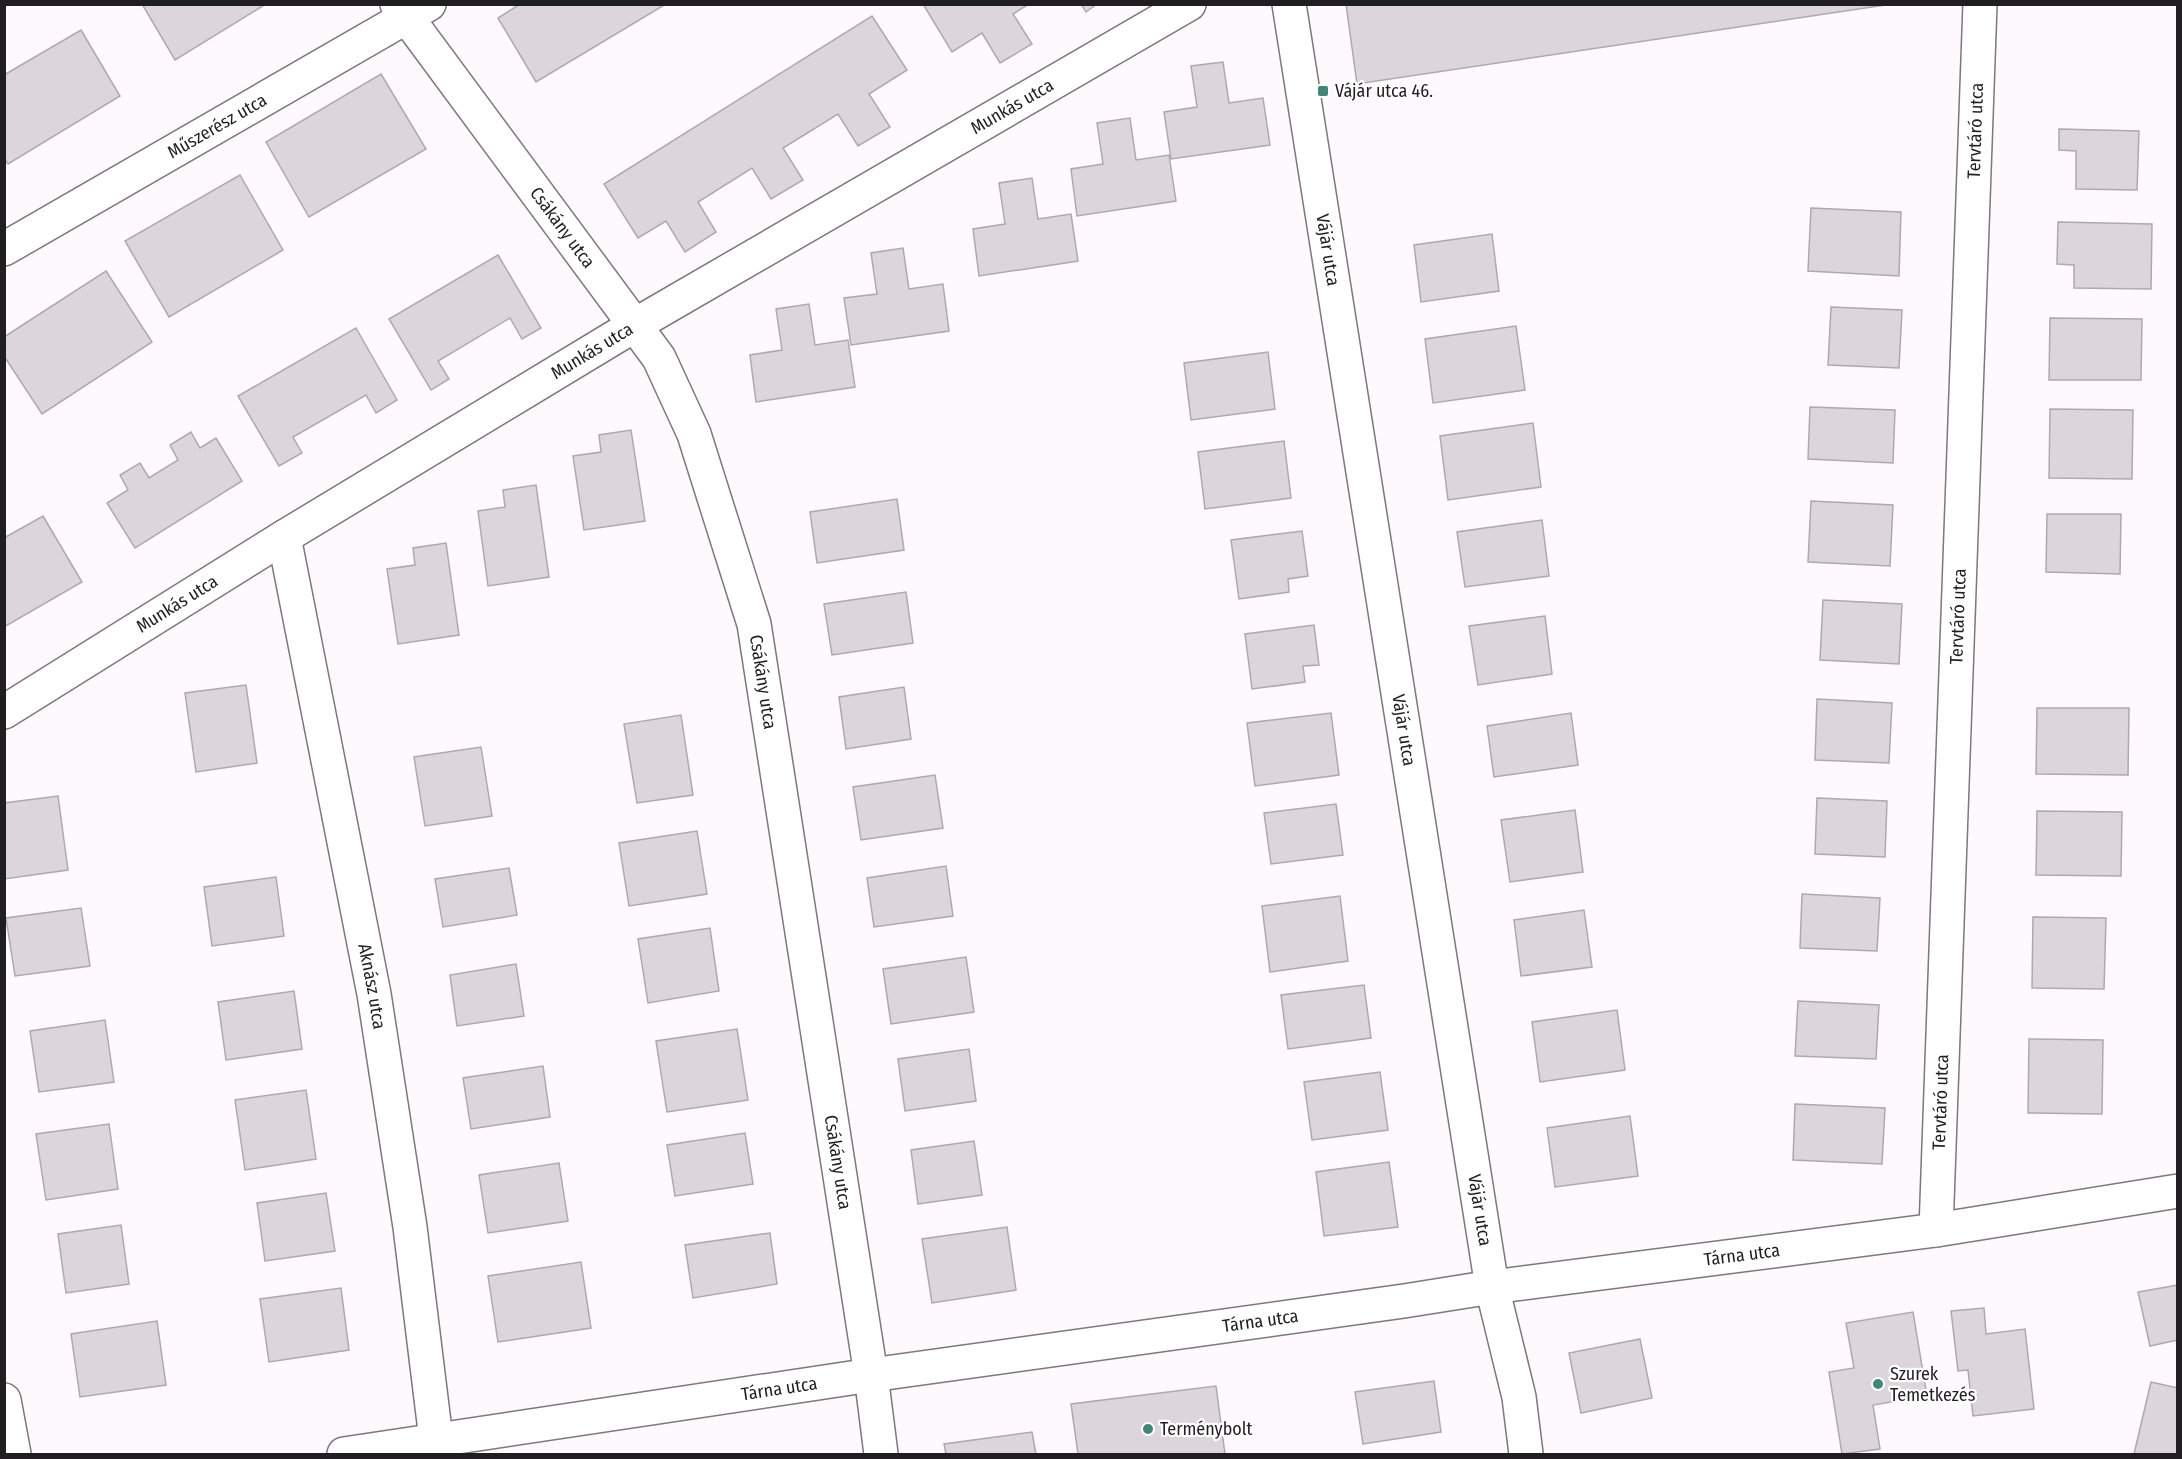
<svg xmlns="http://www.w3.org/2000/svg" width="2182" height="1459" viewBox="0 0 2182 1459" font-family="'Fira Sans Condensed',sans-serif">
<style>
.building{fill:#ddd5dc;stroke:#afa8ae;stroke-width:1.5}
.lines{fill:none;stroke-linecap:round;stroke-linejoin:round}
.street-casing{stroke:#7e777d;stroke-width:36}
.street{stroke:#fff;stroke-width:33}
.poi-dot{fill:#42867a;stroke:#fff;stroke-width:2}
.labels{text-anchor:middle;stroke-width:4.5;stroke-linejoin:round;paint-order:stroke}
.poi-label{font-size:18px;fill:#211e21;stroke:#fff;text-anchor:start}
.street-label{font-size:18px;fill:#211e21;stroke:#fff}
</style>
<rect width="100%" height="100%" fill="#fef9fd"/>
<!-- building -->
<g class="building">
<path d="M 142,4 L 266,4 L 175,60 Z"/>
<path d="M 520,4 L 666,4 L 536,82 L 498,18 Z"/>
<path d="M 923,4 L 1029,4 L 1013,14 L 1032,44 L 1000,63 L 982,33 L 952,52 Z"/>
<path d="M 1081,4 L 1097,4 L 1086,12 Z"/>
<path d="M 1346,4 L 1892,4 L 1357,84 Z"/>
<path d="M 872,16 L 907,70 L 869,94 L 890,127 L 858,146 L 838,114 L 783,148 L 803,180 L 771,199 L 752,168 L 698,202 L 716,232 L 685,252 L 666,221 L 638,238 L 604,184 Z"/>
<path d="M 81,30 L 120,96 L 8,164 L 4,158 L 4,75 Z"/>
<path d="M 1223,62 L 1229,103 L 1263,98 L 1270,145 L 1171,159 L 1164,112 L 1197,107 L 1191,66 Z"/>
<path d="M 381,74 L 426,149 L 309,217 L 266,142 Z"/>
<path d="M 1130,118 L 1136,160 L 1169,155 L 1176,201 L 1077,216 L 1071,169 L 1103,164 L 1097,123 Z"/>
<path d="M 2059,129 L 2139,131 L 2137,190 L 2076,189 L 2076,151 L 2059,150 Z"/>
<path d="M 240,175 L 283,250 L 169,317 L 125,241 Z"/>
<path d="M 1032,178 L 1038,219 L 1071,214 L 1078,261 L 979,276 L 973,229 L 1005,224 L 999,183 Z"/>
<path d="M 1811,208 L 1901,212 L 1899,276 L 1808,271 Z"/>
<path d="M 2058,222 L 2152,224 L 2151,289 L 2074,288 L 2074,265 L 2057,264 Z"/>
<path d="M 1492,234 L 1499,291 L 1421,302 L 1414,245 Z"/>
<path d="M 903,248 L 909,289 L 943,284 L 949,331 L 851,345 L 844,298 L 877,294 L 871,253 Z"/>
<path d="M 498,255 L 541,328 L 522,339 L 510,318 L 438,361 L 449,379 L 431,390 L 389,319 Z"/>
<path d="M 106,271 L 152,342 L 42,414 L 4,356 L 4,337 Z"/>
<path d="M 809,304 L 815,345 L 848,340 L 855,387 L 756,402 L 750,355 L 782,350 L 776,309 Z"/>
<path d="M 1831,307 L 1902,310 L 1899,368 L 1828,365 Z"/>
<path d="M 2050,318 L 2142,319 L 2141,380 L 2049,380 Z"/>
<path d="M 1516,326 L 1525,390 L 1433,403 L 1425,339 Z"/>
<path d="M 356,328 L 397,400 L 376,413 L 366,395 L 293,437 L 302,453 L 279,466 L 238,396 Z"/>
<path d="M 1268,352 L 1275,409 L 1191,420 L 1184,363 Z"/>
<path d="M 1810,407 L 1895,410 L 1893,463 L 1808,459 Z"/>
<path d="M 2050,409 L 2133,410 L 2132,479 L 2049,478 Z"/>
<path d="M 1533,423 L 1541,487 L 1448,500 L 1440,436 Z"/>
<path d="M 631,430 L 645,521 L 584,530 L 573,456 L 601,452 L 599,435 Z"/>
<path d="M 191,432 L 200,448 L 216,438 L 242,481 L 135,548 L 107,503 L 128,490 L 120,475 L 140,463 L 149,478 L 178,460 L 170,445 Z"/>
<path d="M 1284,441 L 1291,498 L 1205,509 L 1198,452 Z"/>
<path d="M 536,485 L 549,577 L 488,586 L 478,511 L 505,507 L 503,490 Z"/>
<path d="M 897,499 L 904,550 L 817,563 L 810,512 Z"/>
<path d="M 1811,501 L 1893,505 L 1890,566 L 1808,562 Z"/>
<path d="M 2047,514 L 2121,514 L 2120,574 L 2046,572 Z"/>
<path d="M 43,516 L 82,582 L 4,627 L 4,538 Z"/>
<path d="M 1542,520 L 1549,576 L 1465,587 L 1457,532 Z"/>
<path d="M 1302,531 L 1308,576 L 1288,579 L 1289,592 L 1239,599 L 1231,540 Z"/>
<path d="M 446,543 L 459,635 L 398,644 L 387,569 L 415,565 L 413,548 Z"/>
<path d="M 906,592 L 913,643 L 832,655 L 824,604 Z"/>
<path d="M 1823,600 L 1902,604 L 1899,664 L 1820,660 Z"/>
<path d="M 1545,616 L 1552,674 L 1478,685 L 1469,626 Z"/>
<path d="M 1314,625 L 1319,665 L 1303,666 L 1305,682 L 1252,689 L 1245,634 Z"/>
<path d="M 246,685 L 257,763 L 196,772 L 185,693 Z"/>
<path d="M 904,687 L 911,739 L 846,749 L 839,697 Z"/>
<path d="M 1817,699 L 1892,703 L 1889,763 L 1815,760 Z"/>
<path d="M 2037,708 L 2129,708 L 2128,775 L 2036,774 Z"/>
<path d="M 1331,713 L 1339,775 L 1255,786 L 1247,723 Z"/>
<path d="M 1571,713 L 1578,765 L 1494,777 L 1487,726 Z"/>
<path d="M 681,715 L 693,795 L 637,803 L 624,724 Z"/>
<path d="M 481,747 L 492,816 L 425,826 L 414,757 Z"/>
<path d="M 935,775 L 943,828 L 861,840 L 853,787 Z"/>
<path d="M 58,796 L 68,870 L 4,879 L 4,803 Z"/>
<path d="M 1817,798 L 1887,801 L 1885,857 L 1815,854 Z"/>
<path d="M 1336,804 L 1343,855 L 1271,864 L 1264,813 Z"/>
<path d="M 1575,810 L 1583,872 L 1510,882 L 1501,820 Z"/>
<path d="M 2037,811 L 2122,812 L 2121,876 L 2036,875 Z"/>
<path d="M 697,831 L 707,894 L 629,906 L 619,843 Z"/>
<path d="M 946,866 L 953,916 L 874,927 L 867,878 Z"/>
<path d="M 509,868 L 517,915 L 443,927 L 435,879 Z"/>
<path d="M 276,877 L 284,936 L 212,946 L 204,887 Z"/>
<path d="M 1802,894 L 1880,898 L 1877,951 L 1800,948 Z"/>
<path d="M 1340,896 L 1348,961 L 1270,972 L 1262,906 Z"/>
<path d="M 81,908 L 90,966 L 15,976 L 6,918 Z"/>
<path d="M 1584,910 L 1592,967 L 1521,976 L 1514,920 Z"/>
<path d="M 2033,917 L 2106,918 L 2104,989 L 2032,988 Z"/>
<path d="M 710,928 L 719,991 L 648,1003 L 638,939 Z"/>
<path d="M 966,957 L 974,1012 L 891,1024 L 883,969 Z"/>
<path d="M 516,964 L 524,1016 L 457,1026 L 450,975 Z"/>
<path d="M 1364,985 L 1371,1038 L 1288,1049 L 1281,995 Z"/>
<path d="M 294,991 L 302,1049 L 226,1060 L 218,1002 Z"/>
<path d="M 1798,1001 L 1879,1005 L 1876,1059 L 1795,1056 Z"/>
<path d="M 1617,1010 L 1625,1070 L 1540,1082 L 1532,1022 Z"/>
<path d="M 105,1020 L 114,1082 L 39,1092 L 30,1031 Z"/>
<path d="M 737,1029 L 748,1100 L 667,1112 L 656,1041 Z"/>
<path d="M 2029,1039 L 2103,1040 L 2102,1114 L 2028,1113 Z"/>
<path d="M 969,1049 L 976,1101 L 905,1111 L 898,1059 Z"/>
<path d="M 543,1066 L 550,1117 L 471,1129 L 463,1078 Z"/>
<path d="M 1380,1072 L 1388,1130 L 1312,1140 L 1304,1082 Z"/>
<path d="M 306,1090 L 316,1159 L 245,1170 L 235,1100 Z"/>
<path d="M 1795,1104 L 1885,1108 L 1882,1164 L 1793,1160 Z"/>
<path d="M 1630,1116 L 1638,1176 L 1555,1187 L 1547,1128 Z"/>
<path d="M 109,1124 L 118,1189 L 46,1200 L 36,1134 Z"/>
<path d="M 745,1133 L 753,1184 L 675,1196 L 667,1145 Z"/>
<path d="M 974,1141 L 982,1195 L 918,1204 L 911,1150 Z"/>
<path d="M 1389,1162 L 1398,1227 L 1324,1236 L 1316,1172 Z"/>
<path d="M 559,1163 L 568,1221 L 488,1233 L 479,1175 Z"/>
<path d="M 326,1193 L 335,1251 L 265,1261 L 257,1203 Z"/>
<path d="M 121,1225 L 129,1284 L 66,1293 L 58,1234 Z"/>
<path d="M 1007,1227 L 1016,1290 L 932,1303 L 922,1239 Z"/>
<path d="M 770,1233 L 777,1284 L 693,1298 L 685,1245 Z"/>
<path d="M 581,1262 L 591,1328 L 498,1342 L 488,1276 Z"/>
<path d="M 2178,1285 L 2178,1340 L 2150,1346 L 2138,1292 Z"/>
<path d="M 341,1288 L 349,1350 L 269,1362 L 260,1299 Z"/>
<path d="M 1984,1308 L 1986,1334 L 2025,1329 L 2034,1409 L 1973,1416 L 1968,1370 L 1958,1371 L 1951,1311 Z"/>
<path d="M 1913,1312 L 1927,1396 L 1873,1405 L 1880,1449 L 1842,1454 L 1829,1372 L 1854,1368 L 1846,1323 Z"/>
<path d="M 157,1321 L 166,1385 L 80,1397 L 71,1334 Z"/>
<path d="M 1640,1339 L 1652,1398 L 1581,1413 L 1569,1353 Z"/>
<path d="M 1434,1381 L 1441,1432 L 1363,1444 L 1355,1392 Z"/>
<path d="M 2151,1382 L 2178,1388 L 2178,1454 L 2134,1454 Z"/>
<path d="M 1216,1386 L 1225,1454 L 1078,1454 L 1071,1404 Z"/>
<path d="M 1032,1432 L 1036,1454 L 946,1454 L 944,1444 Z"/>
</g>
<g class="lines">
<defs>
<g id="street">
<path id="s1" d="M 397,4 L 659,358 L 694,434 L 754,624 L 871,1375 L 881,1454"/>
<path id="s2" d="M 1289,4 L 1492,1287 L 1519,1397 L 1526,1454"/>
<path id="s3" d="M 4,249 L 429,4"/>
<path id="s4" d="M 284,537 L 374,994 L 410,1227 L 436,1439"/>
<path id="s5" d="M 4,712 L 284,537 L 635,325 L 1189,4"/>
<path id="s6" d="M 1936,1230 L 1980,4"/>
<path d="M 4,1400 L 14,1454"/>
<path id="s7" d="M 344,1454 L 871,1375 L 1404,1301 L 1492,1287 L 1936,1230 L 2178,1191"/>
</g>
</defs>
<!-- street casing -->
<use href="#street" class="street-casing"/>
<!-- street -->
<use href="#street" class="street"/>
</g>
<!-- markers -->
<g class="poi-dot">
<rect x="1317" y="85" width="12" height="12" rx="3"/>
<circle cx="1878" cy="1384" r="6"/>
<circle cx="1148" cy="1429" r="6"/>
</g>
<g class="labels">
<!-- poi labels -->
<g class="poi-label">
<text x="1335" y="97">Vájár utca 46.</text>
<text x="1890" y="1380">Szurek<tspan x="1890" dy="21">Temetkezés</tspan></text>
<text x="1160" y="1435">Terménybolt</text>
</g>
<!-- street labels -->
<g class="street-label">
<text dy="6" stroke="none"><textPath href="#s5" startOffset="1176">Munkás utca</textPath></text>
<text dy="6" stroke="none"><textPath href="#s3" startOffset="246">Műszerész utca</textPath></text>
<text dy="6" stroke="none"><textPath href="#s6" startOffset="1100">Tervtáró utca</textPath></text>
<text dy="6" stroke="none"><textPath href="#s1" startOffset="278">Csákány utca</textPath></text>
<text dy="6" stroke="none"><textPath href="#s2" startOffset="249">Vájár utca</textPath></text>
<text dy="6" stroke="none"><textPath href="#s5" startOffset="690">Munkás utca</textPath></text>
<text dy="6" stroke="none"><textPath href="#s5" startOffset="204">Munkás utca</textPath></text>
<text dy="6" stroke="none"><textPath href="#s6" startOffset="614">Tervtáró utca</textPath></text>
<text dy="6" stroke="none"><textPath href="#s1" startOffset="782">Csákány utca</textPath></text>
<text dy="6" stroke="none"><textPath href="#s2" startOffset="735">Vájár utca</textPath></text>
<text dy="6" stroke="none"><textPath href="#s4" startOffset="458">Aknász utca</textPath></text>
<text dy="6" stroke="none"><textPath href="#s6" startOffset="128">Tervtáró utca</textPath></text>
<text dy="6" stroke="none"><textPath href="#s1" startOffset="1268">Csákány utca</textPath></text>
<text dy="6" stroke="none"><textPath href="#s2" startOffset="1221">Vájár utca</textPath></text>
<text dy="6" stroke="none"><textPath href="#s7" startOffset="1412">Tárna utca</textPath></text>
<text dy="6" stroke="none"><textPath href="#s7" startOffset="926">Tárna utca</textPath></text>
<text dy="6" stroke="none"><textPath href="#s7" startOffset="440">Tárna utca</textPath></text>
</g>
</g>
<!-- border -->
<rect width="2182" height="1459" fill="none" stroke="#211e21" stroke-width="12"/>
</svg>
